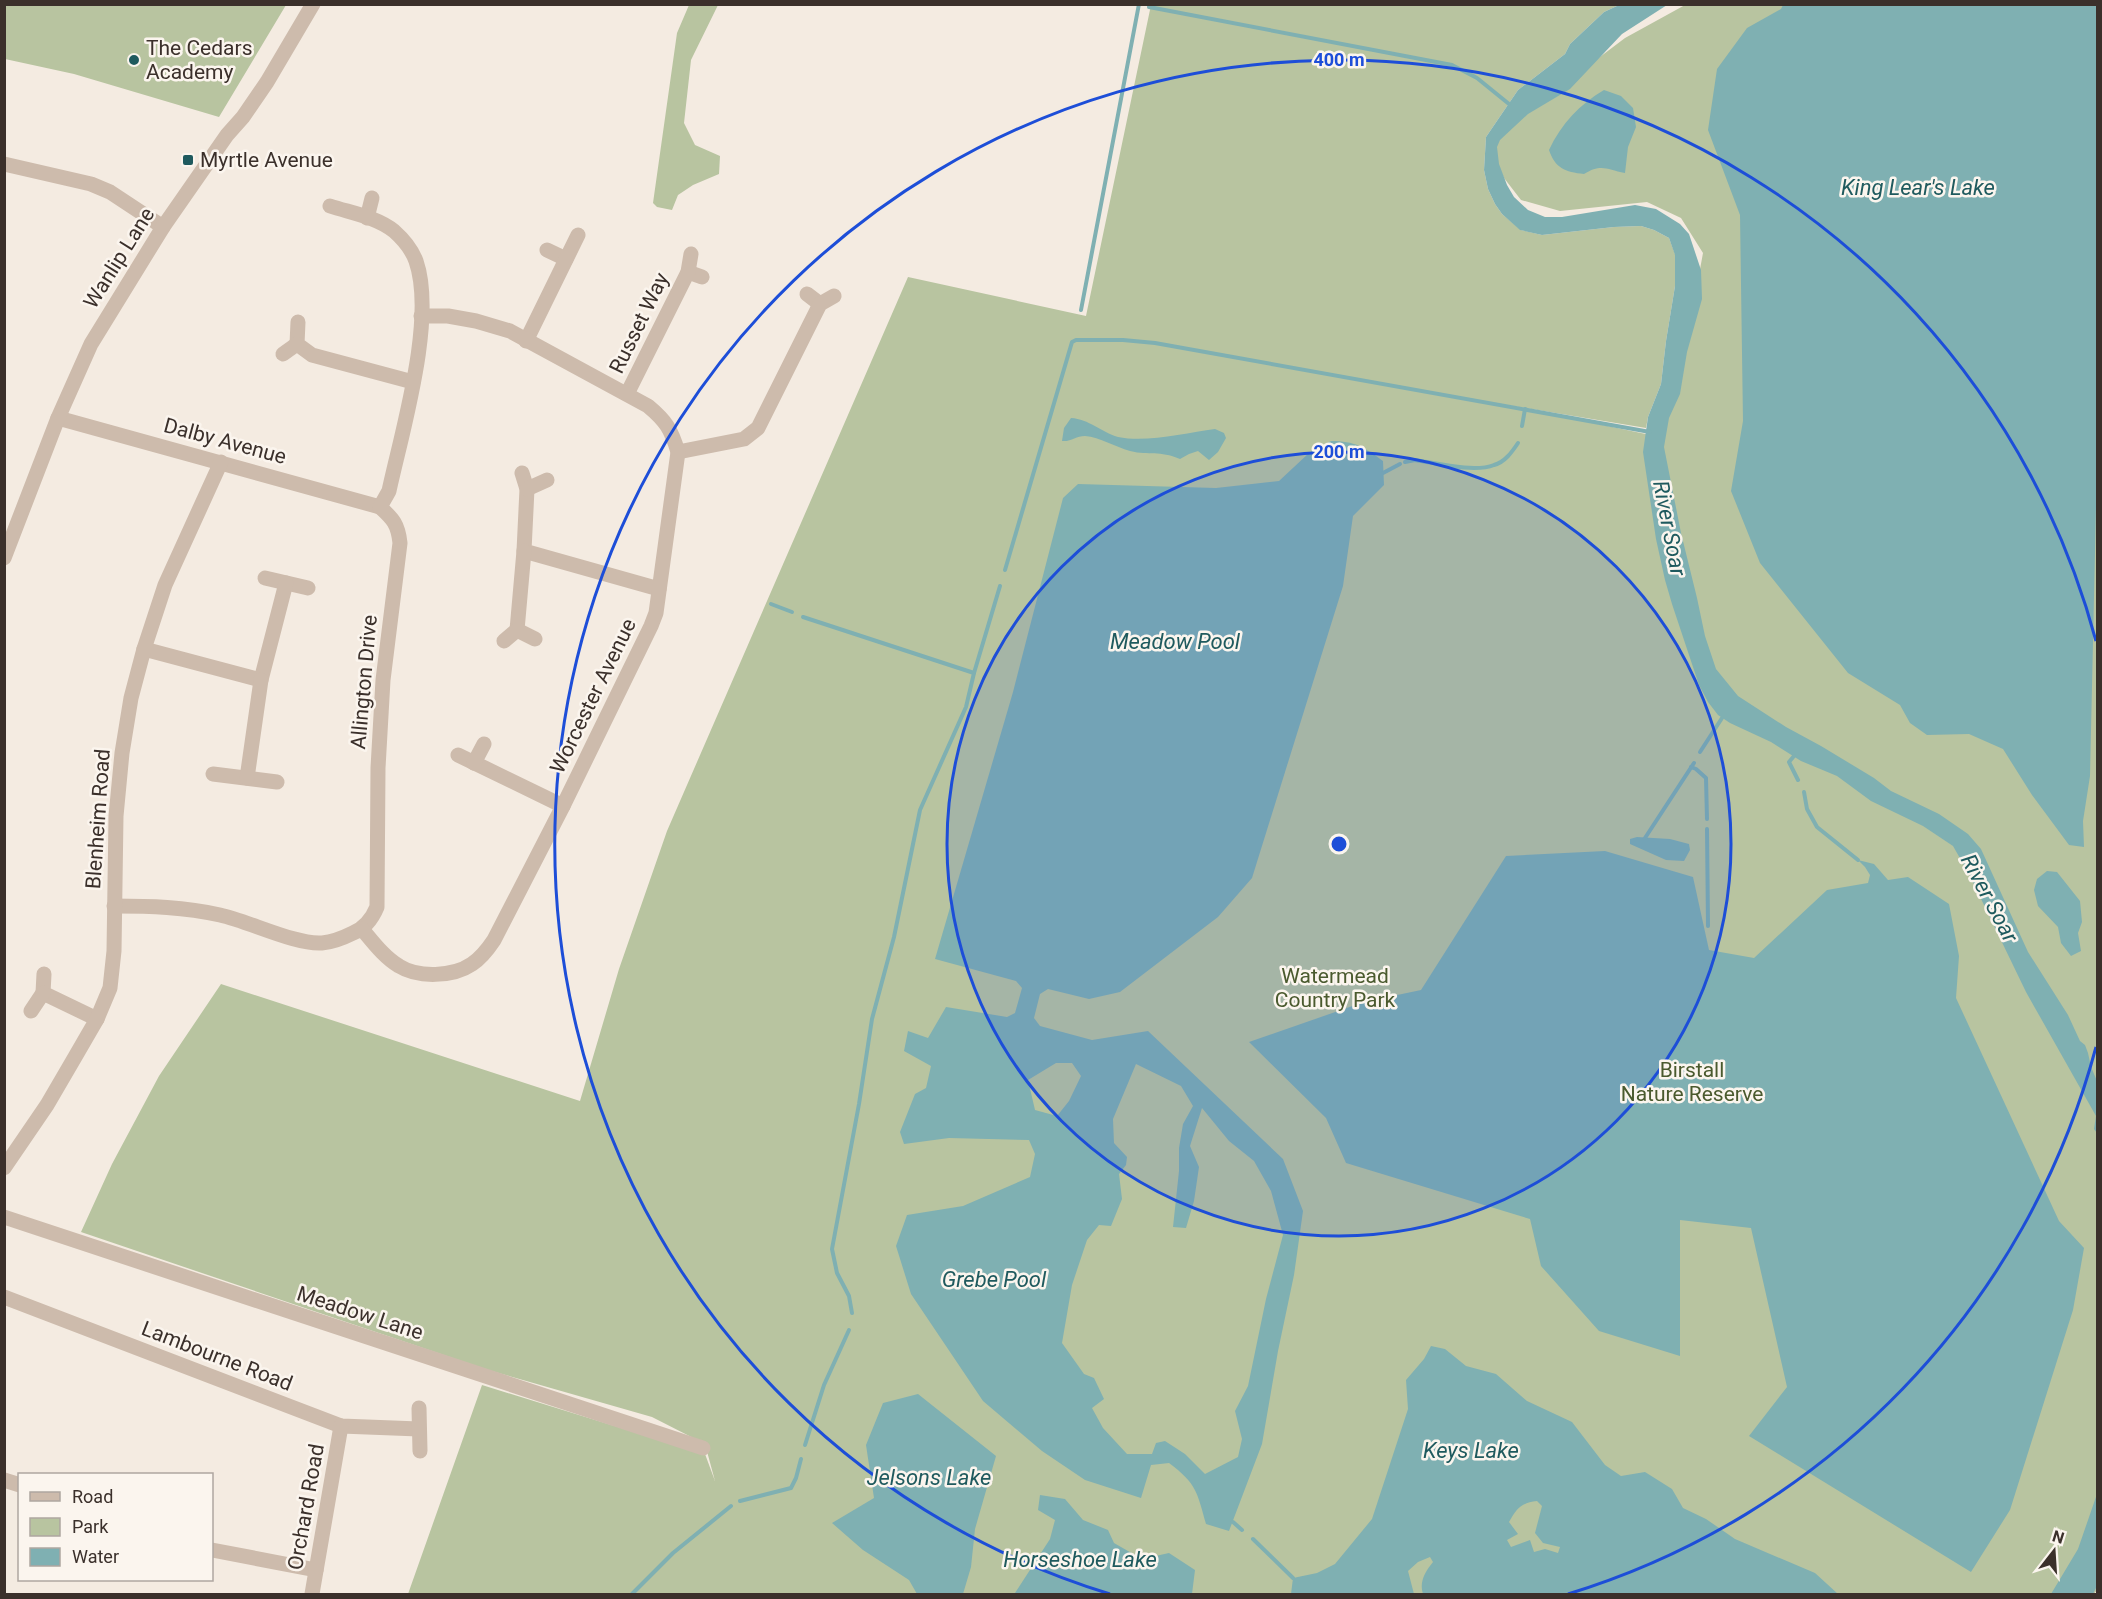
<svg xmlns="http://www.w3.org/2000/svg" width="2102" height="1599" viewBox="0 0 2102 1599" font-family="Roboto,sans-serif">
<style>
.green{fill:#b8c4a0}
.water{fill:#7fb0b2;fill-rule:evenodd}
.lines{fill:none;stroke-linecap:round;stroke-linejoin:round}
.stream{stroke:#7fb0b2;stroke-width:4}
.minor{stroke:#cdbbac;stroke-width:15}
.tertiary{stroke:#cdbbac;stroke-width:15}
.ring{fill:none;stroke:#1d4ed8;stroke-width:3}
.poi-dot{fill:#1f5a5e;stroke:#fbf5ee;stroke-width:2}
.labels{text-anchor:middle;stroke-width:5;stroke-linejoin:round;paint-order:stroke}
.poi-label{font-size:21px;fill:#3b302b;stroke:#fbf5ee;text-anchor:start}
.street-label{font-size:21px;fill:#3b302b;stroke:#fbf5ee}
.park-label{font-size:21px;fill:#4a5a2e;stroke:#fbf5ee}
.water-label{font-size:22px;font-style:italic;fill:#1f5a5e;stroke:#fbf5ee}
.centre{fill:#1d4ed8;stroke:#fbf5ee;stroke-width:3}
.ring-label{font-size:18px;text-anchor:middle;font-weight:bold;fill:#1d4ed8;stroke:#fbf5ee;stroke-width:5;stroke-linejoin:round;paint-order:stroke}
</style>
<rect width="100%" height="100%" fill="#f4ebe1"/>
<!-- green -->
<g class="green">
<path d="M 5,4 L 286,4 L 286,5 L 219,117 L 74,74 L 5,59 Z"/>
<path d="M 689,5 L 718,5 L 691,60 L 684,123 L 695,145 L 720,156 L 719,174 L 693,185 L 678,195 L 672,210 L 657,207 L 653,203 L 677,33 Z"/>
<path d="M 1151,5 L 1619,5 L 1604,12 L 1570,44 L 1565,54 L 1518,90 L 1486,137 L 1484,170 L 1488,189 L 1495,204 L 1502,214 L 1521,230 L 1542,235 L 1614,227 L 1641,226 L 1654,230 L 1669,238 L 1675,254 L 1675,286 L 1666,341 L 1661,384 L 1648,417 L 1646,428 L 1507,405 L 1660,437 L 1687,340 L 1703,253 L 1681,218 L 1647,202 L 1560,211 L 1521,200 L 1504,178 L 1493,153 L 1498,134 L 1625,38 L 1685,5 L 2097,5 L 2098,1589 L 2094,1594 L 408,1594 L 482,1385 L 705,1454 L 715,1481 L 705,1444 L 652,1417 L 488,1370 L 81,1232 L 112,1164 L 159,1076 L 221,984 L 580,1101 L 619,969 L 667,831 L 908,277 L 1086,316 Z"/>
</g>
<!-- water -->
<g class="water">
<path d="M 1619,5 L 1667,5 L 1622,34 L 1570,89 L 1528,114 L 1500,140 L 1497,147 L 1499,164 L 1507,185 L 1514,197 L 1528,210 L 1545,217 L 1562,217 L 1635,205 L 1656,209 L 1680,224 L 1689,234 L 1701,270 L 1702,299 L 1687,352 L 1680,394 L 1669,418 L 1664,447 L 1681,533 L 1697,598 L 1705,636 L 1716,669 L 1738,696 L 1786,727 L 1821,746 L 1874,778 L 1891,791 L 1939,814 L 1968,834 L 1981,849 L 2028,952 L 2068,1015 L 2080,1041 L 2085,1045 L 2088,1053 L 2091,1067 L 2097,1081 L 2097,1133 L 2094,1129 L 2096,1116 L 2026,992 L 1969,874 L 1953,846 L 1923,826 L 1871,801 L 1837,776 L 1801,761 L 1771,742 L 1730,723 L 1718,715 L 1708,702 L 1699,685 L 1672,604 L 1665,580 L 1656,539 L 1643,452 L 1648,417 L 1661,384 L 1666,341 L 1675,286 L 1675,255 L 1669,238 L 1654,230 L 1641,226 L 1614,227 L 1542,235 L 1520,230 L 1502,214 L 1495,204 L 1488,189 L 1484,170 L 1486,137 L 1518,90 L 1565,54 L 1570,44 L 1604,12 Z"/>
<path d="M 1783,5 L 2097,5 L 2098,418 L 2090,776 L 2083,821 L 2084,847 L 2069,845 L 2032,795 L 2003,749 L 1969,734 L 1927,735 L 1910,723 L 1900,705 L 1848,673 L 1760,563 L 1731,491 L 1743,421 L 1740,215 L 1708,130 L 1717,69 L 1747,28 L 1781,9 Z"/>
<path d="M 1604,90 L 1621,96 L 1633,108 L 1636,127 L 1628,147 L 1625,173 C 1607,170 1602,163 1584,174 C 1565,172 1555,168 1549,150 C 1561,124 1580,104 1604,90 Z"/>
<path d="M 1071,418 C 1089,419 1101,432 1118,437 C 1146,443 1186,433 1215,429 L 1224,433 L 1226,438 L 1218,452 L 1209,460 L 1198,451 L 1189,454 L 1180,459 C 1159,450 1150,456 1130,451 C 1115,447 1100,437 1085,436 C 1076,436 1071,442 1062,441 L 1064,428 Z"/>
<path d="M 1331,441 C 1355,441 1364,447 1383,461 L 1384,485 L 1353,516 L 1343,586 L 1252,878 L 1218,917 L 1120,992 L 1089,999 L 1048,989 L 1040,994 L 1034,1018 L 1040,1026 L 1092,1040 L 1148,1031 L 1283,1159 L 1303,1211 L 1294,1275 L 1278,1351 L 1262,1444 L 1229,1531 L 1206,1524 C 1197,1492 1197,1484 1169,1463 L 1151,1465 L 1141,1498 L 1085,1480 L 1042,1451 L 983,1401 L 911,1294 L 896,1246 L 907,1215 L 963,1206 L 1030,1177 L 1035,1154 L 1029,1140 L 949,1138 L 904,1144 L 900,1132 L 915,1094 L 926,1088 L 931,1066 L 904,1051 L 908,1031 L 928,1038 L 946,1007 L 1007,1017 L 1015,1013 L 1022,988 L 1016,981 L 935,959 L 1013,692 L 1063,498 L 1078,484 L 1216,488 L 1279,481 L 1309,453 ZM 1056,1063 L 1072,1063 L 1081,1076 L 1069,1101 L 1057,1116 L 1035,1110 L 1028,1080 ZM 1136,1064 L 1181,1086 L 1193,1106 L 1183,1124 L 1179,1148 L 1179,1171 L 1173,1227 L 1186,1228 L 1194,1201 L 1199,1167 L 1190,1146 L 1202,1108 L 1229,1141 L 1254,1161 L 1271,1191 L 1283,1235 L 1266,1299 L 1248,1386 L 1235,1411 L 1242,1439 L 1238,1457 L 1205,1474 L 1185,1454 L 1165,1441 L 1156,1443 L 1152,1454 L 1127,1454 L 1103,1428 L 1092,1408 L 1104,1399 L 1094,1378 L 1084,1374 L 1062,1343 L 1072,1285 L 1087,1240 L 1099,1225 L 1111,1226 L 1122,1199 L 1119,1174 L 1126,1165 L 1127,1157 L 1114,1143 L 1113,1119 Z"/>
<path d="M 1637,837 L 1670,839 L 1689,844 L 1690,850 L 1684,861 L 1666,860 L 1630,844 L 1630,839 Z"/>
<path d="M 1605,851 L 1693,877 L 1709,950 L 1754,958 L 1827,890 L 1868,883 L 1870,875 L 1865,867 L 1858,860 L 1874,864 L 1888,880 L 1908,877 L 1949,904 L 1959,956 L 1956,998 L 2059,1221 L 2084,1248 L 2073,1310 L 2010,1510 L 1971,1572 L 1749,1436 L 1787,1387 L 1751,1228 L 1680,1220 L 1680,1356 L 1599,1331 L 1541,1266 L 1530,1219 L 1346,1163 L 1326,1118 L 1249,1042 L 1364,1002 L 1421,990 L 1506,856 Z"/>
<path d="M 2047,871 L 2057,872 L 2080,901 L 2082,922 L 2078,933 L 2081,951 L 2071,956 L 2061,943 L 2058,927 L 2038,906 L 2034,890 L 2037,879 Z"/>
<path d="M 1431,1346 L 1445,1349 L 1466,1366 L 1496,1374 L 1527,1401 L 1572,1422 L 1605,1465 L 1621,1476 L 1645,1472 L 1672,1489 L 1683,1508 L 1706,1519 L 1735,1539 L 1815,1573 L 1838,1594 L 1423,1594 C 1419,1582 1425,1572 1433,1562 L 1430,1557 L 1418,1562 L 1408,1571 L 1414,1594 L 1291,1594 L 1293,1578 L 1317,1573 L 1335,1564 L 1372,1519 L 1408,1409 L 1406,1380 L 1424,1359 ZM 1537,1501 L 1542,1506 L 1535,1533 L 1543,1543 L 1560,1547 L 1558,1553 L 1545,1549 L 1534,1552 L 1530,1540 L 1511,1547 L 1507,1540 L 1518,1534 L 1509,1522 C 1517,1508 1521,1503 1537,1501 Z"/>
<path d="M 918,1394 L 996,1456 L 975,1529 L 971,1567 L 963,1594 L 917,1594 L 909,1580 L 863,1550 L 832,1523 L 874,1498 L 866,1445 L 883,1403 Z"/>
<path d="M 2097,1494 L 2097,1586 L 2093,1594 L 2051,1594 L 2078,1549 Z"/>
<path d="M 1040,1495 L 1065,1499 L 1083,1520 L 1108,1530 L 1114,1543 L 1142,1559 L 1169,1553 L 1195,1570 L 1192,1594 L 1017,1594 L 1015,1593 L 1050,1539 L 1055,1520 L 1038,1510 Z"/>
</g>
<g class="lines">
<!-- stream -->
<g class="stream">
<path d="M 1149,7 L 1452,65 L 1477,78 L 1509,104"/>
<path d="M 1081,310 L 1139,4"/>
<path d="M 1522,426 L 1525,409"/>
<path d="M 1405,462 L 1415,460 C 1436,463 1474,473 1494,465 C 1505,462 1512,452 1518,443"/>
<path d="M 1383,473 L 1400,464"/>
<path d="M 1005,570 L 1072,342 L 1076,340 L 1123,340 L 1155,343 L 1650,432"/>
<path d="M 771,604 L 792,612"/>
<path d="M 803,617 L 974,673"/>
<path d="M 1700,752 L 1722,718"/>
<path d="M 1794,756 L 1789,762 L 1798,780"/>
<path d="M 1691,767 L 1696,769 L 1706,778 L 1707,819"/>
<path d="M 1804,792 L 1807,809 L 1817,827 L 1858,860"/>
<path d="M 1707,829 L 1708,926"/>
<path d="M 1645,838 L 1694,763"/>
<path d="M 852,1313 L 849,1296 L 837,1273 L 832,1249 L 859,1104 L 872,1019 L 894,937 L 920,810 L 966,707 L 974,673 L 1000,586"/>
<path d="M 805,1445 L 824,1385 L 849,1330"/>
<path d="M 740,1501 L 791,1488 L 796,1478 L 801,1459"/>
<path d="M 1233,1522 L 1242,1530"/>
<path d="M 1253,1539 L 1293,1578"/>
<path d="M 632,1594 L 673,1553 L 731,1506"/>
</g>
<!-- minor -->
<g class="minor">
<path d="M 4,164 L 91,184 L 110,192 L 163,227"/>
<path d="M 367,218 L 372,198"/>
<path d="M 547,250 L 566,259"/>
<path d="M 688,272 L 702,277"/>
<path d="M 807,294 L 820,304"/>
<path d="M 298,322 L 297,344 L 312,355 L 413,382"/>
<path d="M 526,341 L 578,235"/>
<path d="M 283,354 L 297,344"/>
<path d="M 627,394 L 688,272 L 691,254"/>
<path d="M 58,418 L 380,507"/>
<path d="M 678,452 L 744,439 L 758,428 L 820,304 L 834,296"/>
<path d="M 522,473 L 527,489 L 524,551 L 659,589"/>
<path d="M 527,489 L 547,480"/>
<path d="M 265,578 L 308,588"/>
<path d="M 517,630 L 524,551"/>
<path d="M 504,641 L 517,630 L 535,639"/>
<path d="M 144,649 L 261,680 L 286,583"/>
<path d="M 458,755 L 563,806"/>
<path d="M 474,763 L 484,744"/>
<path d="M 213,774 L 277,782"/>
<path d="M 247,778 L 261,680"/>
<path d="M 114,906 C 150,906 184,907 220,915 C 248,921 296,945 322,943 C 333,942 343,938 353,933 C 365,928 372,919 377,907 L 378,768 L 383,680 L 400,543 C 398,524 393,519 380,507 L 389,491 C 402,431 436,319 416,261 C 412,250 403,239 394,231 C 377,217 351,213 330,206"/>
<path d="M 362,929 C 373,942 384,957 399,966 C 418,978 453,977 472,964 C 481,958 488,949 494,940 L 563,806 L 651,626 L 656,613 L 678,452 C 671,429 666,421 648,406 L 510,331 L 476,321 L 448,316 L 421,316"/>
<path d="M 44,974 L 43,993 L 97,1019"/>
<path d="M 31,1011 L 43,993"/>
<path d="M 4,1168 L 47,1105 L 75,1057 L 97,1019 L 110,988 L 114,951 L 116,816 L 122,753 L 131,698 L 144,649 L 165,585 L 221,462"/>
<path d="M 4,1217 L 703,1448"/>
<path d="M 4,1297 L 341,1426 L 419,1429"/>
<path d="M 419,1408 L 420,1451"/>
<path d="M 4,1480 L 20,1485"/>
<path d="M 212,1550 L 316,1570"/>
<path d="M 312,1594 L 341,1426"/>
</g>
<!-- tertiary -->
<path class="tertiary" d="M 4,558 L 58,418 L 91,344 L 163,227 L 227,135 L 243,117 L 267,82 L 313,4"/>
</g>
<!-- distance rings -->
<circle cx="1339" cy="844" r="392" fill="#1d4ed8" fill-opacity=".12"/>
<g class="ring">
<circle cx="1339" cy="844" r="392"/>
<path d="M2096 1047A784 784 0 0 1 1568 1594M1110 1594A784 784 0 1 1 2096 641"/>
</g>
<!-- markers -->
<g class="poi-dot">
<circle cx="134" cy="60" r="6"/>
<rect x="182" y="154" width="12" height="12" rx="3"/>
</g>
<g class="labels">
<!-- poi labels -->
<g class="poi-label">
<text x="146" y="55">The Cedars<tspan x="146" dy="24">Academy</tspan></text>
<text x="200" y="167">Myrtle Avenue</text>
</g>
<!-- street labels -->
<g class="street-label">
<text transform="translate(119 258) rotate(-58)" y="7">Wanlip Lane</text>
<text transform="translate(639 323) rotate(-64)" y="7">Russet Way</text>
<text transform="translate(225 441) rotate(15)" y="7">Dalby Avenue</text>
<text transform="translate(364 682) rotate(-85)" y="7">Allington Drive</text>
<text transform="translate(593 696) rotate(-64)" y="7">Worcester Avenue</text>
<text transform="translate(98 819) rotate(-86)" y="7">Blenheim Road</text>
<text transform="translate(360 1313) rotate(18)" y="7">Meadow Lane</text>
<text transform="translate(217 1356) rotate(21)" y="7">Lambourne Road</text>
<text transform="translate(306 1507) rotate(-80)" y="7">Orchard Road</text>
</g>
<!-- park labels -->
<g class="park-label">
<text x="1335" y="983">Watermead<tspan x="1335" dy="24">Country Park</tspan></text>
<text x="1692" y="1077">Birstall<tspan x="1692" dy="24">Nature Reserve</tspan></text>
</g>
<!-- water labels -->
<g class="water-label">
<text x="1918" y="195">King Lear's Lake</text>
<text transform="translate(1670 528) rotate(79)" y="8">River Soar</text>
<text x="1175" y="649">Meadow Pool</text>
<text transform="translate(1990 898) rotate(62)" y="8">River Soar</text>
<text x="994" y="1287">Grebe Pool</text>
<text x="1471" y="1458">Keys Lake</text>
<text x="929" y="1485">Jelsons Lake</text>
<text x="1080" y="1567">Horseshoe Lake</text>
</g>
</g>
<circle cx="1339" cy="844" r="9" class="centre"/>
<g class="ring-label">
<text x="1339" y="66">400 m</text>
<text x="1339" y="458">200 m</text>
</g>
<!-- border -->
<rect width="2102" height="1599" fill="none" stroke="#3b302b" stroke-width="12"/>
<!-- legend -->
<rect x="18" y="1473" width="195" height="108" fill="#fbf5ee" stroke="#aea6a0" stroke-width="1.5"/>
<rect x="30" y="1492" width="30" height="9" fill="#cdbbac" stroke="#aea6a0" stroke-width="1.5"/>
<text x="72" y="1503" font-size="18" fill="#3b302b">Road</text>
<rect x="30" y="1518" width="30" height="18" fill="#b8c4a0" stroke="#aea6a0" stroke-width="1.5"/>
<text x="72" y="1533" font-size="18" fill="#3b302b">Park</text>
<rect x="30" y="1548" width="30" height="18" fill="#7fb0b2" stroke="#aea6a0" stroke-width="1.5"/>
<text x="72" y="1563" font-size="18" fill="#3b302b">Water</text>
<!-- north arrow -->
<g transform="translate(2054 1551) rotate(17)" stroke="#fbf5ee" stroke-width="4.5" paint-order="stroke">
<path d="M0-4.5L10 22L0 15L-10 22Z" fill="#3b302b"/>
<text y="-9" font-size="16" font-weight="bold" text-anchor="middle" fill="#3b302b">N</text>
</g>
</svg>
